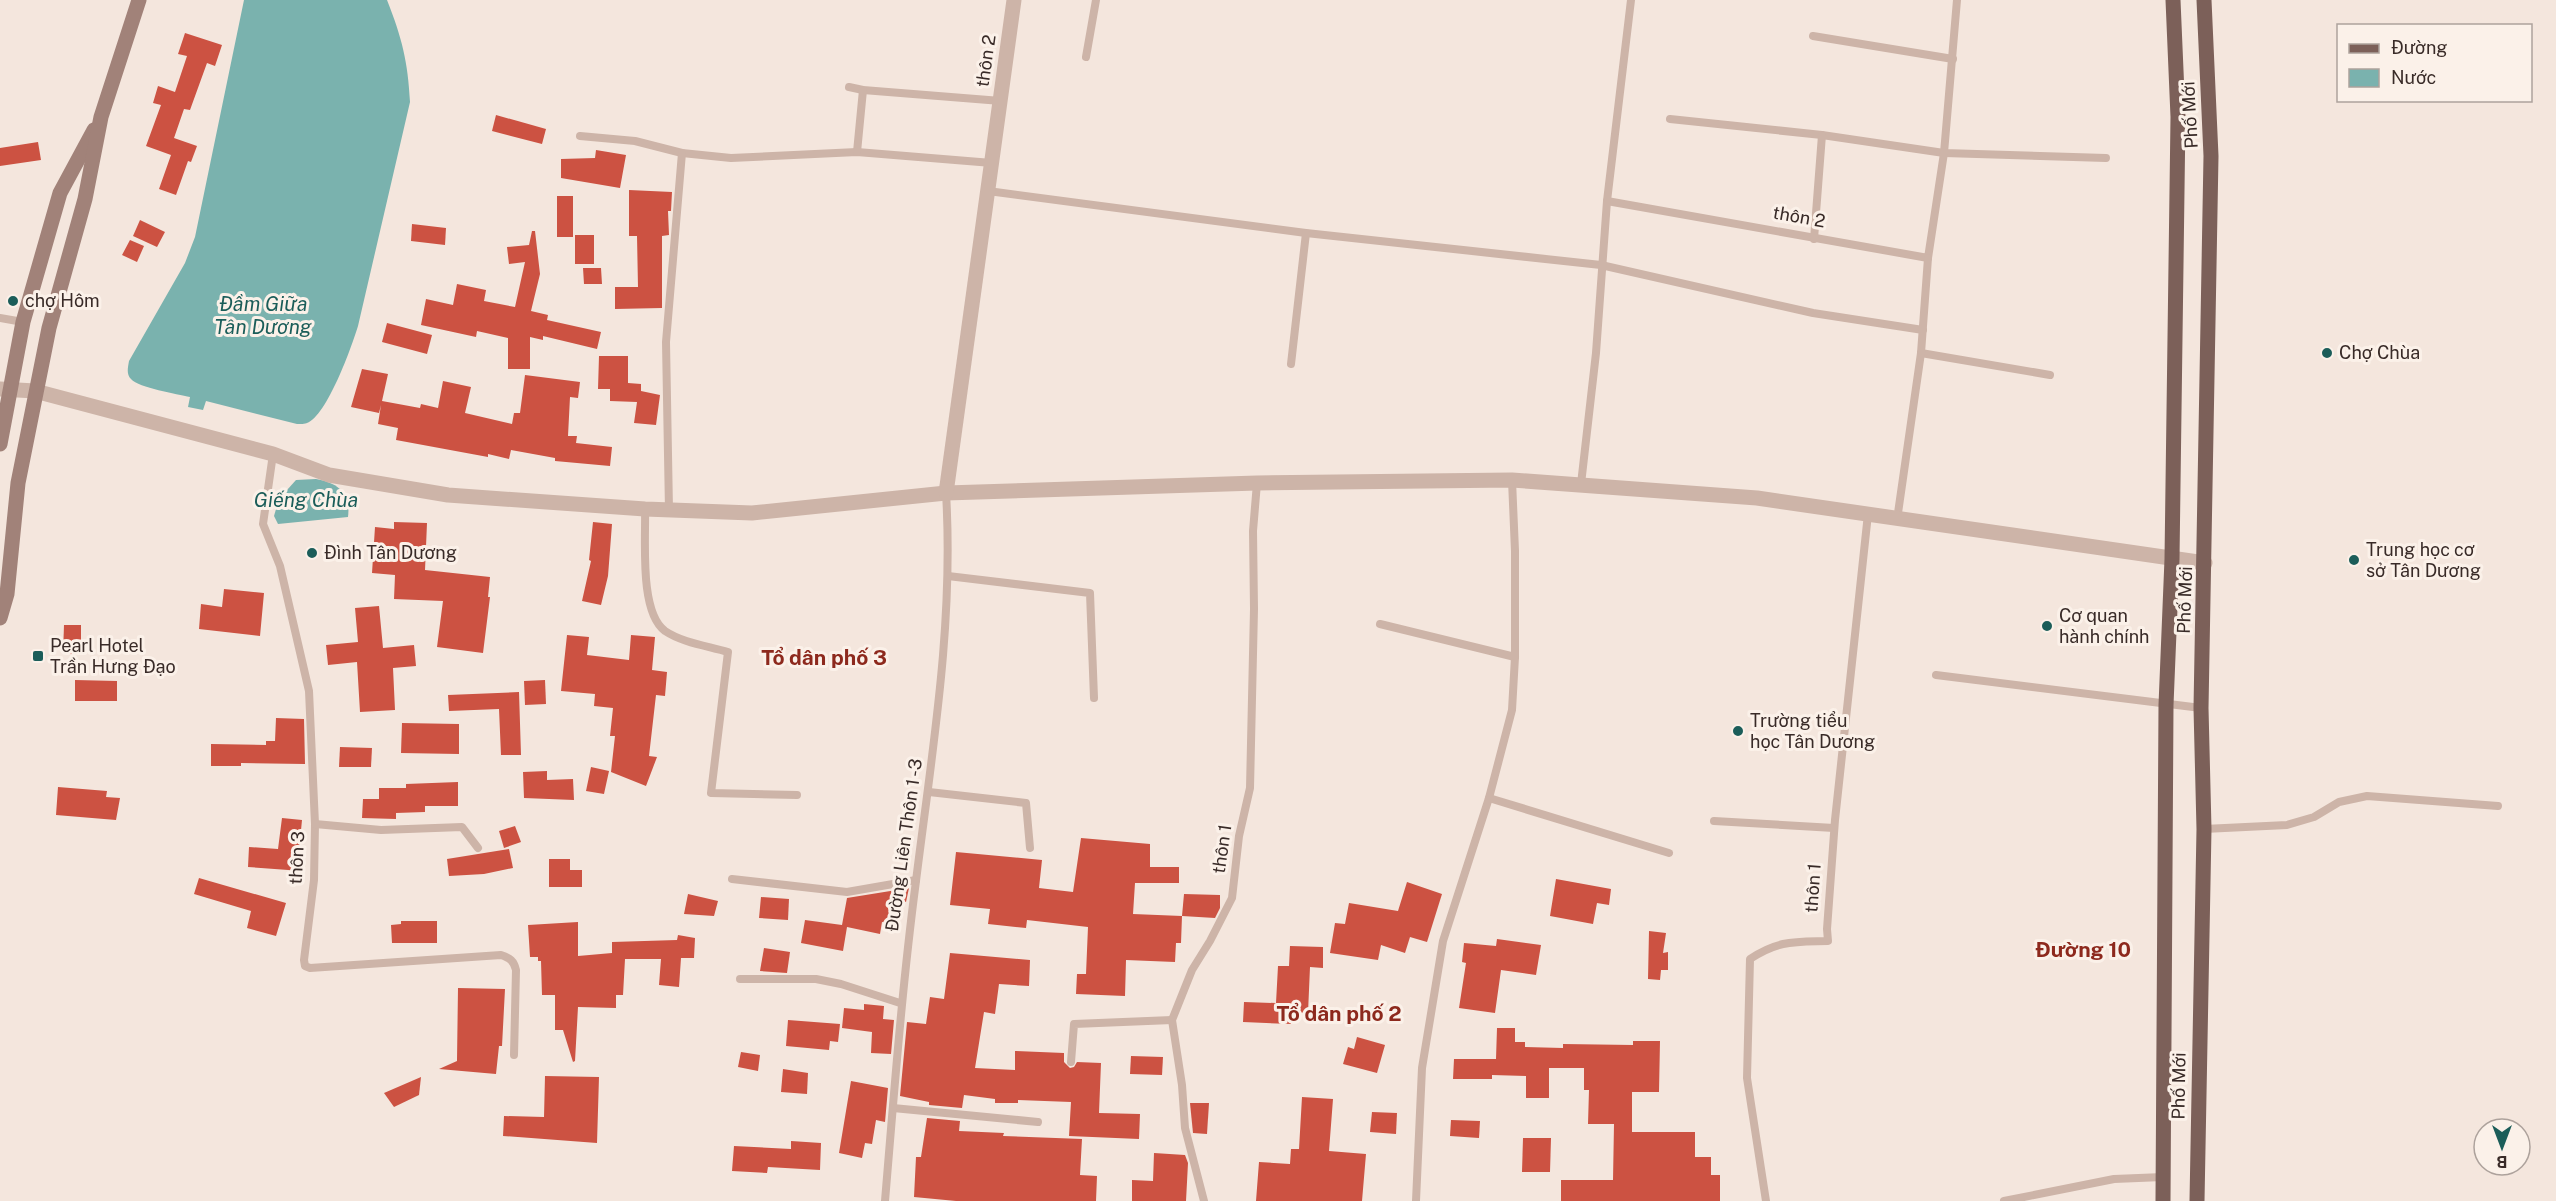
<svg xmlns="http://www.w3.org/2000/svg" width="2556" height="1201" viewBox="0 0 2556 1201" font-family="'Public Sans',sans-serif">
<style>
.water{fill:#7ab2ae}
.building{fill:#cc5242}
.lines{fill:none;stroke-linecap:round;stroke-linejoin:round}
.lane{stroke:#cdb4a8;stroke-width:8}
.street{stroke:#cdb4a8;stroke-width:15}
.secondary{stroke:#a18279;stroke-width:15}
.primary{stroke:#7c6059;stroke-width:15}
.poi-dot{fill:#1b5d59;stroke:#fbf1e9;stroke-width:2}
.labels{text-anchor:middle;stroke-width:6;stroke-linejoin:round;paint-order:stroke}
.street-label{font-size:18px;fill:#392b28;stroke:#fbf1e9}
.poi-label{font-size:18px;fill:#392b28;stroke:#fbf1e9;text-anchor:start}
.water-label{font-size:20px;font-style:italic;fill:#1b5d59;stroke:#fbf1e9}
.quarter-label{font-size:21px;font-weight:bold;fill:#8d291d;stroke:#fbf1e9}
</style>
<rect width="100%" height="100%" fill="#f4e6dd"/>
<!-- water -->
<g class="water">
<path d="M 244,0 L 387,0 C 402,38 408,62 410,102 L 358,326 C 352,346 327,416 307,423 C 306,424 299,424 297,424 L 206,401 L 203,410 L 188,407 L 190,397 C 177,394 139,388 131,379 C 126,374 128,367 129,361 L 185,263 L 195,237 Z"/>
<path d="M 316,479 C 338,483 351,493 348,517 L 278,524 L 274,516 L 279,499 L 296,480 Z"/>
</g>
<!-- building -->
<g class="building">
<path d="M 185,33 L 222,45 L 215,66 L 207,63 L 190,110 L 184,109 L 174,138 L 197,146 L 191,162 L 188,161 L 176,195 L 159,189 L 171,155 L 146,146 L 161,105 L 153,103 L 158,86 L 175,92 L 187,56 L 178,54 Z"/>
<path d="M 496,115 L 546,129 L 542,144 L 492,131 Z"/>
<path d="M 38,142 L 41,160 L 0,166 L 0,148 Z"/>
<path d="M 596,150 L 626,155 L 620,188 L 561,178 L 561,159 L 595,158 Z"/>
<path d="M 629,190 L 672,192 L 671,211 L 668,211 L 669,235 L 662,236 L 662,308 L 615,309 L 615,287 L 638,287 L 637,236 L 629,236 Z"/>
<rect x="557" y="196" width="16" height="41"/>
<path d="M 140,220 L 165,232 L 157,247 L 133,236 Z"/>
<path d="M 412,224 L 446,228 L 445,245 L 411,241 Z"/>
<path d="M 532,231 L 535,231 L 540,274 L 531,311 L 548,315 L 547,320 L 601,332 L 597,349 L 543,336 L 543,340 L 530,337 L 530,369 L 508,369 L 508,338 L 477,331 L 476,337 L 421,325 L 426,299 L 453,305 L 457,284 L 486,290 L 484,301 L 515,307 L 525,262 L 509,264 L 507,247 L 529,245 Z"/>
<rect x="575" y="235" width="19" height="29"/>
<path d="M 130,240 L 144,246 L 137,262 L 122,255 Z"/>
<path d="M 583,268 L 601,268 L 602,284 L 584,284 Z"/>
<path d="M 387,323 L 432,335 L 427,354 L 382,342 Z"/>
<path d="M 599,356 L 628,356 L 628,383 L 641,384 L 641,391 L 660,395 L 656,425 L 634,423 L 637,402 L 610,401 L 610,389 L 598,389 Z"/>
<path d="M 362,369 L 388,374 L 382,401 L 420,408 L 421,404 L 438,408 L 443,381 L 471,387 L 465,413 L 512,424 L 514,413 L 520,413 L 525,375 L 580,382 L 578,398 L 570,397 L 568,436 L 577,436 L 576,443 L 612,447 L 610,466 L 555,461 L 555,458 L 511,450 L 509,459 L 488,454 L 488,457 L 396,440 L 398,428 L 378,424 L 381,405 L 379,413 L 351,407 Z"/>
<path d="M 394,522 L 427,523 L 425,570 L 490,577 L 488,597 L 490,597 L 483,653 L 437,647 L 443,601 L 394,599 L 395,575 L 372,573 L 375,527 L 394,529 Z"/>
<path d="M 593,522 L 612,524 L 608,576 L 601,605 L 582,601 L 591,561 L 589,560 Z"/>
<path d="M 224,589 L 264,593 L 260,636 L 199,629 L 201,604 L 222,607 Z"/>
<path d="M 379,606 L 383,648 L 414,645 L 416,666 L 393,668 L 395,710 L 360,712 L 357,662 L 328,665 L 326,645 L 358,642 L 355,608 Z"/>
<path d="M 64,625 L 81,625 L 81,654 L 63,654 Z"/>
<path d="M 567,635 L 589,637 L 587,655 L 629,660 L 631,635 L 655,637 L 652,670 L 667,672 L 665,696 L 656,695 L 649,756 L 657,757 L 646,786 L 611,772 L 615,736 L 610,736 L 613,708 L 594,706 L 595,694 L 561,691 Z"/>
<path d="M 75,680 L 117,681 L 117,701 L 75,701 Z"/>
<path d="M 545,680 L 546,704 L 525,705 L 524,681 Z"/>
<path d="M 519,692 L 521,755 L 501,755 L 499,709 L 449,711 L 448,695 Z"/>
<path d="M 276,718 L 304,719 L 305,764 L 241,763 L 241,766 L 211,766 L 211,744 L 266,745 L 266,741 L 275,741 Z"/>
<path d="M 402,723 L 459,724 L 459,754 L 401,753 Z"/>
<path d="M 340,747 L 372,748 L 371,767 L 339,767 Z"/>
<path d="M 591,767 L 609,771 L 604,794 L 586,791 Z"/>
<path d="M 547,771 L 547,780 L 573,779 L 574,800 L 524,798 L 523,772 Z"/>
<path d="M 458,782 L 458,806 L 425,806 L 425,812 L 396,813 L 396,819 L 362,818 L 363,799 L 379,799 L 379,788 L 406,788 L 406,784 Z"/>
<path d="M 58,787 L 107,791 L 106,797 L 120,798 L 116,820 L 56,815 Z"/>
<path d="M 282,818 L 302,820 L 299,851 L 303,851 L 302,871 L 248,867 L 249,847 L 278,849 Z"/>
<path d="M 515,826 L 521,842 L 504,848 L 499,831 Z"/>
<path d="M 1081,838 L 1150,844 L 1150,867 L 1179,867 L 1179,883 L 1135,883 L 1133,914 L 1182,916 L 1181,943 L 1176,943 L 1175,962 L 1126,960 L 1125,996 L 1076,994 L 1077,974 L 1086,974 L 1088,927 L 1027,920 L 1026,928 L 988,924 L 990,909 L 950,905 L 956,852 L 1042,860 L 1039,888 L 1073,892 Z"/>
<path d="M 509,849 L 513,868 L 484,874 L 449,876 L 447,859 Z"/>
<path d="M 549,859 L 570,859 L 570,870 L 582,870 L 582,887 L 549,887 Z"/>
<path d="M 199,878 L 286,903 L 276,936 L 247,928 L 251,911 L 194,894 Z"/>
<path d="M 1556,879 L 1611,889 L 1609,905 L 1597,903 L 1593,924 L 1550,916 Z"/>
<path d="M 1407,882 L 1442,894 L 1427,942 L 1410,937 L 1405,953 L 1381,945 L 1378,960 L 1330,953 L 1335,923 L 1345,924 L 1349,903 L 1398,911 Z"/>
<path d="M 909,888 L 906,902 L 900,900 L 895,924 L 882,922 L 880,934 L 847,927 L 843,951 L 801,943 L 805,920 L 842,925 L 847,898 Z"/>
<path d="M 688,894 L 718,901 L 714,916 L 684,914 Z"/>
<path d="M 1184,894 L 1220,895 L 1220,908 L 1215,918 L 1182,916 Z"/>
<path d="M 761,897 L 789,899 L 788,920 L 759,918 Z"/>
<path d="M 401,921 L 437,921 L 437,943 L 392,943 L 391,925 L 401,924 Z"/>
<path d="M 578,922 L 578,956 L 612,953 L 612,942 L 677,940 L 678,935 L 695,938 L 694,958 L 681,958 L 679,987 L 659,985 L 661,959 L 625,959 L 623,995 L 616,995 L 616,1008 L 578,1007 L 575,1061 L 573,1062 L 563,1030 L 555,1030 L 555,995 L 542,995 L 541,961 L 538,961 L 538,957 L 530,957 L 528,925 Z"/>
<path d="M 1649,931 L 1666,933 L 1663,953 L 1668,952 L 1668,970 L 1661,970 L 1660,980 L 1648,979 Z"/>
<path d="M 1497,939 L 1541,945 L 1536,975 L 1501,970 L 1495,1013 L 1459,1008 L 1466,963 L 1462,962 L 1464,943 L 1496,946 Z"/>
<path d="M 1290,946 L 1323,947 L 1323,968 L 1310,967 L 1308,1013 L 1291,1012 L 1291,1024 L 1243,1022 L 1244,1002 L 1276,1003 L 1278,966 L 1289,966 Z"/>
<path d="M 764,948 L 790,952 L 787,973 L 760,971 Z"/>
<path d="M 950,953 L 1030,960 L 1029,986 L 999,984 L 995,1014 L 984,1012 L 975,1068 L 1015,1070 L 1015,1051 L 1064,1053 L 1064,1062 L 1070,1068 L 1074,1067 L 1077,1062 L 1101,1063 L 1099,1113 L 1140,1114 L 1139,1139 L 1069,1136 L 1071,1102 L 1018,1100 L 1018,1103 L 995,1103 L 995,1099 L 964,1095 L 962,1108 L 929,1105 L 929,1102 L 900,1096 L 907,1022 L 926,1024 L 930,997 L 944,999 Z"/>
<path d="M 458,988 L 505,989 L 502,1046 L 499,1046 L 496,1074 L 439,1069 L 457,1061 Z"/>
<path d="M 864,1004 L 884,1006 L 883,1019 L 894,1020 L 891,1054 L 871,1053 L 872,1032 L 842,1028 L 844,1008 L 864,1010 Z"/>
<path d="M 788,1020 L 840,1024 L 838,1042 L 830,1041 L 829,1050 L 786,1046 Z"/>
<path d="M 1497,1028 L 1515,1028 L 1515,1042 L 1525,1042 L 1525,1047 L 1563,1048 L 1563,1044 L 1633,1045 L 1633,1041 L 1660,1041 L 1659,1092 L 1632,1092 L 1632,1132 L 1695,1132 L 1695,1157 L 1711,1157 L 1711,1175 L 1720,1175 L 1720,1201 L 1561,1201 L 1561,1180 L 1613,1180 L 1614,1124 L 1588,1124 L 1589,1090 L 1584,1090 L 1584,1068 L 1549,1068 L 1549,1098 L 1526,1098 L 1526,1076 L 1492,1075 L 1492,1079 L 1453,1079 L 1454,1059 L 1496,1059 Z"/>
<path d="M 1357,1037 L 1385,1045 L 1377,1073 L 1343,1064 L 1348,1047 L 1354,1049 Z"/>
<path d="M 741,1052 L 760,1055 L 758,1071 L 738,1067 Z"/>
<path d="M 1131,1056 L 1163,1057 L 1162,1075 L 1130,1074 Z"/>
<path d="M 783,1069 L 808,1073 L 807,1094 L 781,1092 Z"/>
<path d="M 545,1076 L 599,1077 L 597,1143 L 503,1136 L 504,1116 L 544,1117 Z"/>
<path d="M 421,1077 L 419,1095 L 394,1107 L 384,1093 Z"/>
<path d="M 851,1081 L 888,1088 L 885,1122 L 876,1120 L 872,1144 L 865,1143 L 862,1158 L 839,1153 Z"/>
<path d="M 1302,1097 L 1333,1099 L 1329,1151 L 1366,1154 L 1362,1201 L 1256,1201 L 1259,1162 L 1290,1164 L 1291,1149 L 1299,1149 Z"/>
<path d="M 1190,1103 L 1209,1103 L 1207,1134 L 1193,1133 Z"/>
<path d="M 1372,1112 L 1397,1113 L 1396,1134 L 1370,1132 Z"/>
<path d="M 927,1118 L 960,1121 L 959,1131 L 1004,1133 L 1003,1136 L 1082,1139 L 1080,1175 L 1097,1176 L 1096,1201 L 956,1201 L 914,1197 L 916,1157 L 921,1157 Z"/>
<path d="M 1451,1120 L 1480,1121 L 1479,1138 L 1450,1136 Z"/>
<path d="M 1523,1138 L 1551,1138 L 1550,1172 L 1522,1172 Z"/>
<path d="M 791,1141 L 821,1143 L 820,1170 L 768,1167 L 767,1173 L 732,1171 L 734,1146 L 791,1149 Z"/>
<path d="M 1154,1153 L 1185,1155 L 1188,1163 L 1186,1201 L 1132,1201 L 1132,1180 L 1153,1181 Z"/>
</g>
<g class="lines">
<!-- lane -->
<g class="lane">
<path d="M 1813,36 L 1953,59"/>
<path d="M 1086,57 L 1096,0"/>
<path d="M 849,87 L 863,90 L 1001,101"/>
<path d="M 1670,119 L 1822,135 L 1944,153 L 2106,158"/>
<path d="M 580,136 L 635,141 L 682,153 L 731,158 L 857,152 L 992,163"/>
<path d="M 857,152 L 863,90"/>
<path d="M 988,191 L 1306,233 L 1601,265 L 1813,313 L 1923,330"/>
<path d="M 1607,201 L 1928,258 L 1944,153 L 1957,0"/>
<path d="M 1814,239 L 1822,135"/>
<path d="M 0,318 L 23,322"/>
<path d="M 1921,353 L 2050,375"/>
<path d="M 1291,364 L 1306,233"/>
<path d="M 273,454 L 263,524 L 280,566 L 309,691 L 315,824 L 314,880 L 304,960 L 305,966 L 310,968 L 501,955 C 510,958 514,961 516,970 L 514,1055"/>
<path d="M 1581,484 L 1596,353 L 1607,201 L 1631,0"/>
<path d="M 645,509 C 646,539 639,612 665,631 C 683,643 708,646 728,652 L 711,793 L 797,795"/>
<path d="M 669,510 L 666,342 L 682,153"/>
<path d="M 1897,520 L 1921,353 L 1928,258"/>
<path d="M 948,576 L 1090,593 L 1094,698"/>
<path d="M 1380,624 L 1515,657"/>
<path d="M 1936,675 L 2201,708"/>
<path d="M 929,792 L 1026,803 L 1030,848"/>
<path d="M 1489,798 L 1669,853"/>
<path d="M 1714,821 L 1834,828"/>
<path d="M 315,824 L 381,830 L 462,827 L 478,848"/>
<path d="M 2204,829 L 2287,825 L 2314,817 L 2339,802 L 2367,796 L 2498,806"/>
<path d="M 732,879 L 847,892 L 916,880"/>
<path d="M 740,979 L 816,979 L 841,984 L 900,1003"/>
<path d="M 1071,1062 L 1074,1024 L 1172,1020"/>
<path d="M 893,1108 L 1038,1122"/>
<path d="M 885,1201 C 894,1094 902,987 916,881 C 932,752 954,624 946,493"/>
<path d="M 1204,1201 L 1185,1128 L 1182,1085 L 1172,1020 L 1192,970 L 1210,941 L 1232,898 L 1239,836 L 1250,788 L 1254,609 L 1253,531 L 1257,483"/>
<path d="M 1416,1201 L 1422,1068 L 1443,941 L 1489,798 L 1512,710 L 1515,657 L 1515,551 L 1512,480"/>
<path d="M 1766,1201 L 1747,1078 L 1750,959 C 1778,940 1795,942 1828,941 L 1827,929 L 1835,820 L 1868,514"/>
<path d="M 2004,1201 L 2114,1179 L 2163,1177"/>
</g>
<!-- street -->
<g class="street">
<path d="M 0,389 L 35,391 L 273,454 L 329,475 L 448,495 L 645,509 L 752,513 L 946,493 L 1257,483 L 1512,480 L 1757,498 L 2205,563"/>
<path d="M 946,493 L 1014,0"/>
</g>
<!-- secondary -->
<g class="secondary">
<path d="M 0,444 L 23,322 L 60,193 L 94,130"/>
<path d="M 0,618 L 7,594 L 18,483 L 49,328 L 85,199 L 101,117 L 139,0"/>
</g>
<!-- primary -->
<g class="primary">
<path d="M 2163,1201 L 2166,705 L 2172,559 L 2178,117 L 2173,0"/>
<path d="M 2197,1201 L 2204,829 L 2201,708 L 2211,156 L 2204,0"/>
</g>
</g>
<!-- markers -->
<g class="poi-dot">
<circle cx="13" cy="301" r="6"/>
<circle cx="2327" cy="353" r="6"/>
<circle cx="312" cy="553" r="6"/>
<circle cx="2354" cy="560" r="6"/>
<circle cx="2047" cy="626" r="6"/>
<rect x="32" y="650" width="12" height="12" rx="3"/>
<circle cx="1738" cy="731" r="6"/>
</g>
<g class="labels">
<!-- street labels -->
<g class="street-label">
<text transform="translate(986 61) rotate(-82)" y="6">thôn 2</text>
<text transform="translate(2190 115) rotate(-93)" y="6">Phố Mới</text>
<text transform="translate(1799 217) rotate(10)" y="6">thôn 2</text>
<text transform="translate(2185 600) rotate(-88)" y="6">Phố Mới</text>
<text transform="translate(904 845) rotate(-82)" y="6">Đường Liên Thôn 1 -3</text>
<text transform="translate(1222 849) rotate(-82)" y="6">thôn 1</text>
<text transform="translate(297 858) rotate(-87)" y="6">thôn 3</text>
<text transform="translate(1813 888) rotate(-86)" y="6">thôn 1</text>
<text transform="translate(2179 1086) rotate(-89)" y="6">Phố Mới</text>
</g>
<!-- poi labels -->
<g class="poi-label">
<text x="25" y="307">chợ Hôm</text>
<text x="2339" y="359">Chợ Chùa</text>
<text x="2366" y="556">Trung học cơ<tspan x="2366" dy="21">sở Tân Dương</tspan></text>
<text x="324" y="559">Đình Tân Dương</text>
<text x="2059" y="622">Cơ quan<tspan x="2059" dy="21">hành chính</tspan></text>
<text x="50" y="652">Pearl Hotel<tspan x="50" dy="21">Trần Hưng Đạo</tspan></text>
<text x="1750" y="727">Trường tiểu<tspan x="1750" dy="21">học Tân Dương</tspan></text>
</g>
<!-- water labels -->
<g class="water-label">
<text x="263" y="311">Đầm Giữa<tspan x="263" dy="23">Tân Dương</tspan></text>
<text x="306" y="507">Giếng Chùa</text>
</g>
<!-- quarter labels -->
<g class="quarter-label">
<text x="824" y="665">Tổ dân phố 3</text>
<text x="2083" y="957">Đường 10</text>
<text x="1339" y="1021">Tổ dân phố 2</text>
</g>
</g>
<!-- legend -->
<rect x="2337" y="24" width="195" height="78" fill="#fbf1e9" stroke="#ada29c" stroke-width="1.5"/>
<rect x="2349" y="44" width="30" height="9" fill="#7c6059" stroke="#ada29c" stroke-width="1.5"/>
<text x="2391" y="54" font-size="18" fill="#392b28">Đường</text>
<rect x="2349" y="69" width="30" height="18" fill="#7ab2ae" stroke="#ada29c" stroke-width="1.5"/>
<text x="2391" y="84" font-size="18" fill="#392b28">Nước</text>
<!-- north arrow -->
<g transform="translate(2502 1147) rotate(180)"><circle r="28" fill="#fbf1e9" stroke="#ada29c" stroke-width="1.5"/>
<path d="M0-4.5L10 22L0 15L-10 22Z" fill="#1b5d59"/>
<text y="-9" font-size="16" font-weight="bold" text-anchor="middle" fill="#392b28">B</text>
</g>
</svg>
